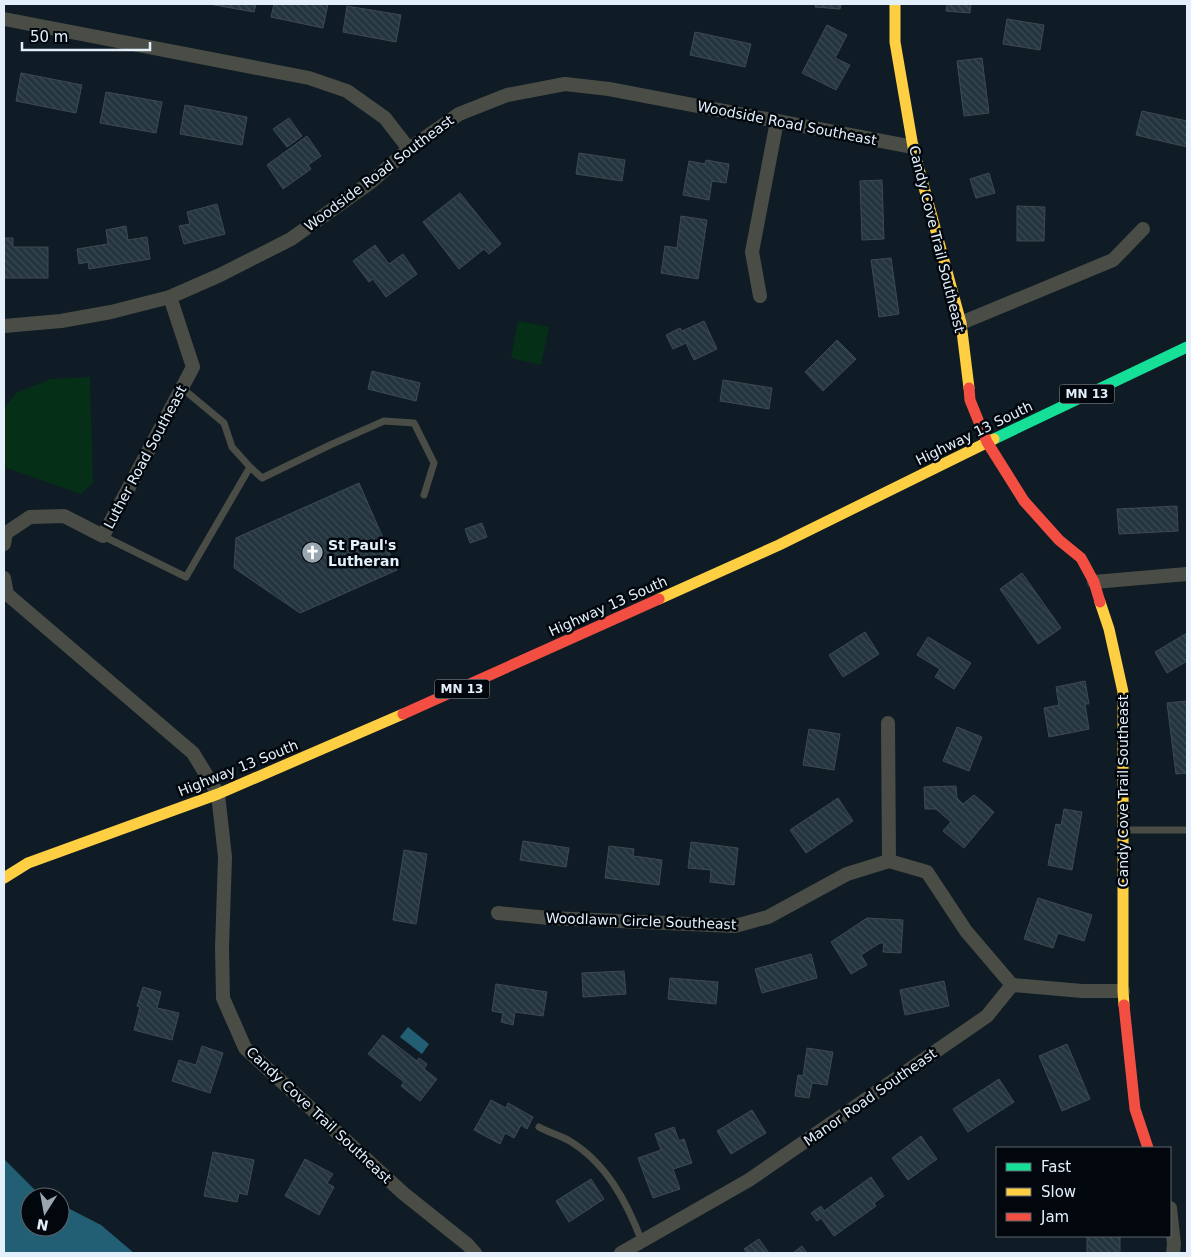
<svg xmlns="http://www.w3.org/2000/svg" width="1191" height="1257" viewBox="0 0 1191 1257" font-family="'DejaVu Sans',sans-serif">
<style>
.green{fill:#052f17}
.water{fill:#235f74}
.building{fill:url(#building-back-hatch);stroke:#3f4950}
.lines{fill:none;stroke-linecap:round;stroke-linejoin:round}
.lane{stroke:#4a4d45;stroke-width:7}
.street{stroke:#4a4d45;stroke-width:14}
.fast{stroke:#16e098;stroke-width:11}
.slow{stroke:#ffcf43;stroke-width:11}
.jam{stroke:#f24e42;stroke-width:11}
.labels{text-anchor:middle;stroke-width:5;stroke-linejoin:round;paint-order:stroke}
.shield{fill:#02070d;stroke:#a0aab4;stroke-width:1}
.shield-label{font-size:12px;font-weight:bold;fill:#e3f0fb}
.street-label{font-size:14px;fill:#e3f0fb;stroke:#02070d}
.poi-label{font-size:14px;font-weight:bold;fill:#e3f0fb;stroke:#02070d;text-anchor:start}
</style>
<defs>
<pattern id="building-back-hatch" width="6" height="6" patternUnits="userSpaceOnUse" patternTransform="scale(1.25)"><rect width="6" height="6" fill="#25353f"/><path d="M-1 5l2 2M0 0l6 6M5-1l2 2" fill="none" stroke="#3a4952"/></pattern>
</defs>
<rect width="100%" height="100%" fill="#0f1c25"/>
<!-- green -->
<g class="green">
<path d="M 518,321 L 549,327 L 541,365 L 511,358 Z"/>
<path d="M 90,377 L 93,483 L 81,494 L 4,467 L 4,409 L 16,393 L 51,379 Z"/>
</g>
<!-- water -->
<g class="water">
<path d="M 408,1027 L 429,1044 L 422,1054 L 400,1037 Z"/>
<path d="M 4,1159 L 36,1191 L 47,1197 L 30,1197 L 30,1227 L 60,1227 L 60,1204 L 101,1225 L 134,1253 L 4,1253 Z"/>
</g>
<!-- building -->
<g class="building">
<path d="M 209,4 L 256,4 L 254,12 Z"/>
<path d="M 274,4 L 328,4 L 323,28 L 271,17 Z"/>
<path d="M 816,4 L 841,4 L 840,9 L 815,7 Z"/>
<path d="M 947,4 L 971,4 L 970,13 L 946,11 Z"/>
<path d="M 347,6 L 401,15 L 396,42 L 343,32 Z"/>
<path d="M 1007,19 L 1044,25 L 1040,50 L 1003,44 Z"/>
<path d="M 827,25 L 847,35 L 835,58 L 850,65 L 836,90 L 802,73 Z"/>
<path d="M 695,32 L 751,44 L 745,67 L 690,55 Z"/>
<path d="M 982,58 L 989,113 L 964,116 L 957,61 Z"/>
<path d="M 21,73 L 82,85 L 76,113 L 16,101 Z"/>
<path d="M 106,92 L 162,102 L 156,133 L 100,123 Z"/>
<path d="M 185,105 L 247,117 L 242,145 L 180,134 Z"/>
<path d="M 1142,111 L 1187,121 L 1187,147 L 1136,135 Z"/>
<path d="M 289,118 L 302,136 L 287,147 L 273,129 Z"/>
<path d="M 307,136 L 321,156 L 308,165 L 311,169 L 283,189 L 267,165 Z"/>
<path d="M 579,153 L 625,160 L 622,181 L 576,174 Z"/>
<path d="M 706,160 L 729,164 L 726,183 L 712,181 L 709,200 L 683,195 L 689,161 L 705,164 Z"/>
<path d="M 989,173 L 995,193 L 976,198 L 970,179 Z"/>
<path d="M 882,180 L 884,239 L 862,240 L 860,181 Z"/>
<path d="M 460,193 L 501,244 L 489,254 L 484,249 L 459,269 L 423,222 Z"/>
<path d="M 217,204 L 225,234 L 184,244 L 179,226 L 190,224 L 187,212 Z"/>
<path d="M 1017,206 L 1045,207 L 1044,241 L 1017,241 Z"/>
<path d="M 681,216 L 707,220 L 698,279 L 661,273 L 665,246 L 677,248 Z"/>
<path d="M 126,226 L 128,240 L 147,237 L 150,259 L 89,269 L 88,262 L 79,264 L 77,249 L 108,244 L 106,230 Z"/>
<path d="M 4,238 L 13,238 L 13,247 L 48,247 L 48,278 L 4,278 Z"/>
<path d="M 375,245 L 389,264 L 403,254 L 417,274 L 386,297 L 373,279 L 369,282 L 353,261 Z"/>
<path d="M 891,258 L 899,314 L 879,317 L 871,260 Z"/>
<path d="M 704,321 L 717,349 L 694,360 L 686,343 L 673,349 L 666,335 L 680,328 L 682,331 Z"/>
<path d="M 837,340 L 856,359 L 823,391 L 805,372 Z"/>
<path d="M 372,371 L 420,383 L 416,401 L 368,389 Z"/>
<path d="M 723,380 L 772,388 L 769,409 L 720,401 Z"/>
<path d="M 359,483 L 397,570 L 300,613 L 234,568 L 236,538 Z"/>
<path d="M 1177,506 L 1178,531 L 1119,534 L 1117,509 Z"/>
<path d="M 482,523 L 487,537 L 470,543 L 465,529 Z"/>
<path d="M 1022,573 L 1061,628 L 1038,644 L 1000,589 Z"/>
<path d="M 865,632 L 879,654 L 843,677 L 829,655 Z"/>
<path d="M 1187,633 L 1187,661 L 1167,673 L 1155,652 Z"/>
<path d="M 928,637 L 971,663 L 954,689 L 935,677 L 940,669 L 917,655 Z"/>
<path d="M 1085,681 L 1089,704 L 1085,704 L 1089,729 L 1049,737 L 1044,708 L 1059,705 L 1056,687 Z"/>
<path d="M 1187,701 L 1187,773 L 1176,774 L 1167,703 Z"/>
<path d="M 957,727 L 982,737 L 969,771 L 943,761 Z"/>
<path d="M 809,729 L 840,734 L 834,770 L 803,765 Z"/>
<path d="M 956,786 L 957,798 L 963,804 L 974,795 L 994,812 L 964,848 L 943,831 L 951,822 L 936,809 L 925,809 L 924,787 Z"/>
<path d="M 838,798 L 853,821 L 806,853 L 790,830 Z"/>
<path d="M 1064,809 L 1082,812 L 1072,870 L 1048,865 L 1056,824 L 1061,825 Z"/>
<path d="M 523,841 L 569,848 L 566,867 L 520,860 Z"/>
<path d="M 691,842 L 738,848 L 734,885 L 710,882 L 711,870 L 688,868 Z"/>
<path d="M 609,846 L 634,849 L 633,856 L 662,860 L 659,885 L 605,878 Z"/>
<path d="M 404,850 L 427,854 L 416,924 L 393,920 Z"/>
<path d="M 1038,898 L 1092,915 L 1084,941 L 1058,933 L 1053,948 L 1024,939 Z"/>
<path d="M 867,918 L 903,920 L 901,953 L 883,952 L 884,943 L 880,943 L 861,955 L 867,965 L 851,974 L 831,942 Z"/>
<path d="M 811,954 L 817,978 L 762,993 L 755,969 Z"/>
<path d="M 624,971 L 626,994 L 583,997 L 582,973 Z"/>
<path d="M 670,978 L 718,982 L 716,1004 L 668,999 Z"/>
<path d="M 944,981 L 949,1006 L 905,1015 L 900,990 Z"/>
<path d="M 496,984 L 547,992 L 543,1016 L 515,1012 L 513,1025 L 501,1022 L 503,1013 L 492,1011 Z"/>
<path d="M 143,987 L 161,992 L 157,1008 L 179,1013 L 172,1040 L 134,1030 L 140,1007 L 137,1006 Z"/>
<path d="M 383,1035 L 417,1061 L 419,1058 L 427,1064 L 424,1069 L 437,1079 L 420,1101 L 401,1086 L 404,1082 L 368,1054 Z"/>
<path d="M 1067,1044 L 1090,1099 L 1062,1111 L 1039,1056 Z"/>
<path d="M 202,1046 L 223,1053 L 210,1093 L 172,1081 L 179,1060 L 196,1065 Z"/>
<path d="M 807,1048 L 833,1052 L 827,1085 L 812,1083 L 809,1098 L 795,1096 L 798,1075 L 803,1076 Z"/>
<path d="M 999,1079 L 1014,1102 L 968,1132 L 953,1109 Z"/>
<path d="M 491,1100 L 506,1108 L 508,1103 L 533,1117 L 527,1129 L 521,1125 L 514,1138 L 505,1133 L 500,1144 L 474,1130 Z"/>
<path d="M 752,1110 L 766,1133 L 731,1154 L 717,1131 Z"/>
<path d="M 674,1127 L 679,1141 L 684,1139 L 692,1163 L 673,1169 L 680,1189 L 653,1198 L 638,1158 L 661,1150 L 655,1134 Z"/>
<path d="M 921,1136 L 937,1159 L 908,1180 L 892,1158 Z"/>
<path d="M 213,1152 L 254,1160 L 247,1195 L 239,1193 L 237,1202 L 204,1196 Z"/>
<path d="M 305,1159 L 333,1174 L 327,1183 L 334,1187 L 319,1215 L 285,1196 Z"/>
<path d="M 871,1177 L 884,1196 L 874,1203 L 876,1206 L 834,1236 L 821,1218 L 817,1221 L 811,1213 L 821,1206 L 824,1211 Z"/>
<path d="M 591,1179 L 604,1199 L 569,1222 L 556,1201 Z"/>
<rect x="1087" y="1236" width="33" height="17"/>
<path d="M 759,1239 L 769,1253 L 747,1253 L 744,1249 Z"/>
<path d="M 802,1246 L 807,1253 L 793,1253 Z"/>
</g>
<g class="lines">
<!-- lane -->
<g class="lane">
<path d="M 250,467 L 262,478 L 330,445 L 384,421 L 414,423 L 434,463 L 424,495"/>
<path d="M 103,536 L 186,577 L 250,467 L 232,447 L 224,423 L 182,388"/>
<path d="M 1124,830 L 1187,830"/>
<path d="M 539,1127 C 548,1132 558,1135 568,1140 C 606,1162 627,1202 642,1242"/>
</g>
<!-- street -->
<g class="street">
<path d="M 4,19 L 309,78 L 347,91 L 385,118 L 409,149"/>
<path d="M 760,296 L 752,252 L 777,121"/>
<path d="M 961,323 L 1113,260 L 1143,229"/>
<path d="M 4,326 L 61,321 L 111,312 L 170,297 L 220,275 L 291,239 L 371,182 L 409,149 L 459,114 L 507,95 L 565,84 L 609,89 L 913,147"/>
<path d="M 4,544 L 6,533 L 30,517 L 64,516 L 103,536 L 193,367 L 170,297"/>
<path d="M 4,578 L 7,594 L 193,753 L 218,794 L 225,857 L 222,948 L 223,998 L 245,1048 L 403,1193 L 468,1245 L 475,1253"/>
<path d="M 1094,582 L 1187,574"/>
<path d="M 888,723 L 889,861"/>
<path d="M 498,913 L 549,918 L 735,926 L 768,917 L 847,874 L 889,861 L 927,872 L 966,931 L 1012,985"/>
<path d="M 1170,1208 L 1174,1244 L 1173,1253"/>
<path d="M 621,1253 L 749,1180 L 987,1016 L 1012,985 L 1082,991 L 1123,991"/>
</g>
<!-- fast -->
<path class="fast" d="M 994,439 L 1187,347"/>
<!-- slow -->
<g class="slow">
<path d="M 895,4 L 895,42 L 913,147 L 961,323 L 969,388"/>
<path d="M 659,599 L 779,545 L 994,439"/>
<path d="M 1100,602 L 1109,629 L 1123,692 L 1123,991 L 1124,1005"/>
<path d="M 4,878 L 28,863 L 218,794 L 403,714"/>
</g>
<!-- jam -->
<g class="jam">
<path d="M 969,388 L 970,400 L 987,442 L 1024,501 L 1059,540 L 1081,558 L 1094,582 L 1100,602"/>
<path d="M 403,714 L 659,599"/>
<path d="M 1124,1005 L 1135,1109 L 1148,1148"/>
</g>
</g>
<!-- icons -->
<defs>
<symbol id="church-disc" viewBox="-11 -11 22 22"><circle r="9.5" fill="#99a6b0" stroke="#02070d"/><path d="M-1.2-6h2.4v3.5h3.3v2.4h-3.3V6h-2.4V-.1h-3.3v-2.4h3.3Z" fill="#fff"/></symbol>
</defs>
<g fill-rule="evenodd">
<use href="#church-disc" x="300" y="540" width="25" height="25"/>
</g>
<g class="labels">
<!-- shield labels -->
<g class="shield">
<rect x="1059.5" y="384.5" width="55" height="19" rx="4"/>
<rect x="434.5" y="679.5" width="55" height="19" rx="4"/>
</g>
<g class="shield-label">
<text x="1087" y="398">MN 13</text>
<text x="462" y="693">MN 13</text>
</g>
<!-- street labels -->
<g class="street-label">
<text transform="translate(787 123) rotate(11)" y="5">Woodside Road Southeast</text>
<text transform="translate(379 173) rotate(-37)" y="5">Woodside Road Southeast</text>
<text transform="translate(937 239) rotate(76)" y="5">Candy Cove Trail Southeast</text>
<text transform="translate(974 433) rotate(-26)" y="5">Highway 13 South</text>
<text transform="translate(145 457) rotate(-62)" y="5">Luther Road Southeast</text>
<text transform="translate(608 606) rotate(-24)" y="5">Highway 13 South</text>
<text transform="translate(238 768) rotate(-22)" y="5">Highway 13 South</text>
<text transform="translate(1123 791) rotate(-90)" y="5">Candy Cove Trail Southeast</text>
<text transform="translate(641 921) rotate(2)" y="5">Woodlawn Circle Southeast</text>
<text transform="translate(870 1097) rotate(-35)" y="5">Manor Road Southeast</text>
<text transform="translate(319 1115) rotate(43)" y="5">Candy Cove Trail Southeast</text>
</g>
<!-- poi labels -->
<g class="poi-label">
<text x="328" y="550">St Paul's<tspan x="328" dy="16">Lutheran</tspan></text>
</g>
</g>
<!-- border -->
<rect width="1191" height="1257" fill="none" stroke="#e3f0fb" stroke-width="10"/>
<!-- legend -->
<rect x="996" y="1147" width="175" height="90" fill="#02070d" stroke="#5c646c"/>
<rect x="1006" y="1163" width="25" height="8" fill="#16e098" stroke="#5c646c"/>
<text x="1041" y="1172" font-size="15" fill="#e3f0fb">Fast</text>
<rect x="1006" y="1188" width="25" height="8" fill="#ffcf43" stroke="#5c646c"/>
<text x="1041" y="1197" font-size="15" fill="#e3f0fb">Slow</text>
<rect x="1006" y="1213" width="25" height="8" fill="#f24e42" stroke="#5c646c"/>
<text x="1041" y="1222" font-size="15" fill="#e3f0fb">Jam</text>
<!-- north arrow -->
<g transform="translate(45 1212) rotate(191)"><circle r="24" fill="#02070d" stroke="#5c646c"/>
<path d="M0-4L9 19L0 12L-9 19Z" fill="#99a6b0"/>
<text y="-8" font-size="14" font-weight="bold" text-anchor="middle" fill="#e3f0fb">N</text>
</g>
<!-- scale -->
<path d="M22 42v8h128v-8" fill="none" stroke="#e3f0fb" stroke-width="2.5"/>
<text x="30" y="42" font-size="15" fill="#e3f0fb" stroke="#02070d" stroke-width="4" paint-order="stroke">50 m</text>
</svg>
